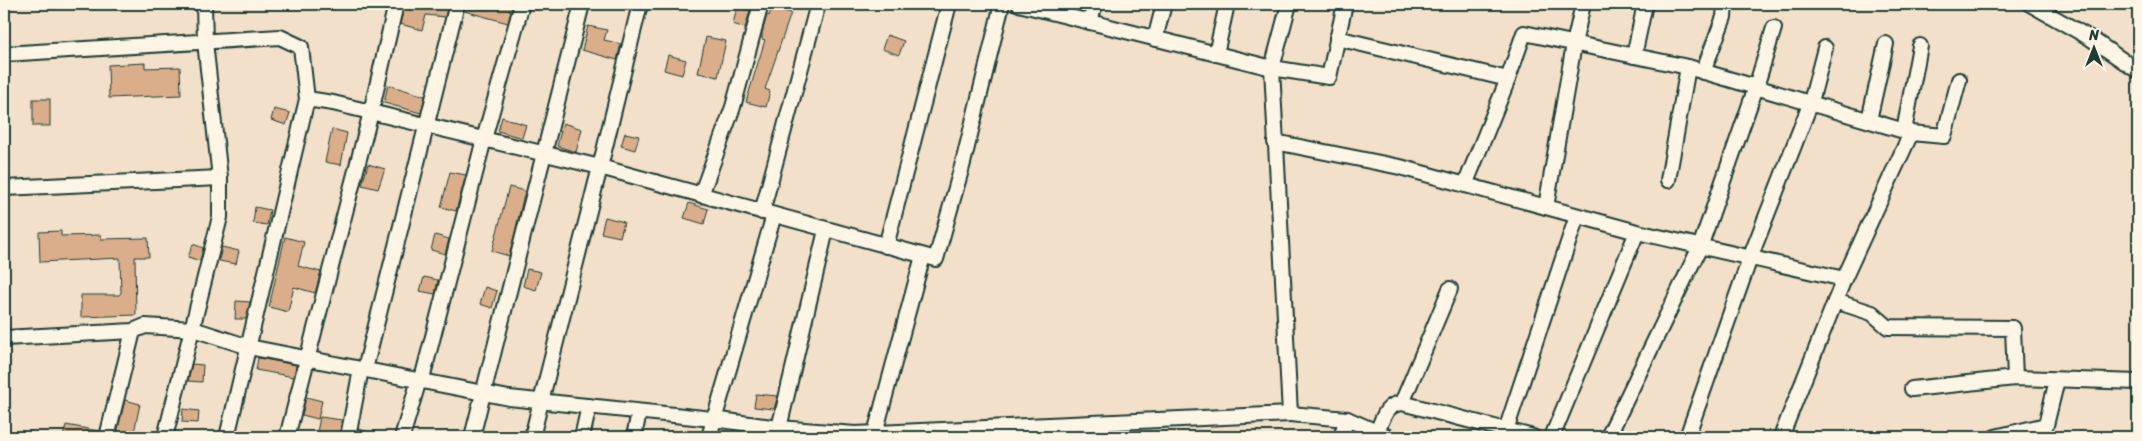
<svg xmlns="http://www.w3.org/2000/svg" width="2142" height="441" viewBox="0 0 2142 441" font-family="Sriracha,sans-serif">
<style>
.building{fill:#daae8b;stroke:#1f3d34}
.lines{fill:none;stroke-linecap:round;stroke-linejoin:round}
.street-casing{stroke:#1f3d34;stroke-width:18}
.street{stroke:#fcf5e5;stroke-width:14}
</style>
<rect width="100%" height="100%" fill="#f2e0ca"/>
<filter id="ink" filterUnits="userSpaceOnUse"><feTurbulence type="fractalNoise" baseFrequency=".02" numOctaves="2"/><feDisplacementMap in="SourceGraphic" scale="10" xChannelSelector="R" yChannelSelector="G"/><feConvolveMatrix kernelMatrix="1 2 1 2 8 2 1 2 1" color-interpolation-filters="sRGB"/></filter>
<g filter="url(#ink)">
<!-- building -->
<g class="building">
<path d="M 405,4 L 448,4 L 445,17 L 426,15 L 422,30 L 400,24 Z"/>
<path d="M 466,4 L 513,4 L 508,23 L 464,11 Z"/>
<path d="M 737,7 L 750,11 L 745,28 L 733,24 Z"/>
<path d="M 772,7 L 791,13 L 765,89 L 770,91 L 766,107 L 746,102 L 765,40 L 762,39 L 762,33 L 767,15 L 769,16 Z"/>
<path d="M 588,26 L 607,30 L 604,40 L 621,44 L 617,60 L 582,50 Z"/>
<path d="M 887,35 L 904,41 L 899,55 L 882,49 Z"/>
<path d="M 706,37 L 726,41 L 718,77 L 698,73 Z"/>
<path d="M 668,55 L 686,60 L 682,75 L 664,70 Z"/>
<path d="M 145,63 L 145,68 L 180,67 L 181,95 L 109,98 L 108,65 Z"/>
<path d="M 388,85 L 425,96 L 421,113 L 384,103 Z"/>
<rect x="33" y="99" width="17" height="27"/>
<path d="M 274,109 L 290,113 L 286,125 L 271,120 Z"/>
<path d="M 502,117 L 526,125 L 522,138 L 498,131 Z"/>
<path d="M 563,123 L 582,129 L 576,152 L 557,146 Z"/>
<path d="M 332,129 L 347,133 L 341,165 L 325,162 Z"/>
<path d="M 625,133 L 639,136 L 635,150 L 621,146 Z"/>
<path d="M 368,164 L 385,169 L 378,189 L 362,185 Z"/>
<path d="M 450,172 L 466,175 L 456,211 L 441,207 Z"/>
<path d="M 509,187 L 525,191 L 509,256 L 492,251 Z"/>
<path d="M 689,203 L 708,209 L 704,224 L 684,218 Z"/>
<path d="M 255,207 L 270,210 L 267,225 L 253,223 Z"/>
<path d="M 605,217 L 624,222 L 620,237 L 601,233 Z"/>
<path d="M 61,231 L 61,236 L 101,235 L 101,239 L 148,238 L 149,257 L 135,257 L 136,315 L 81,317 L 81,295 L 119,295 L 121,293 L 120,258 L 40,262 L 39,232 Z"/>
<path d="M 435,235 L 449,239 L 445,254 L 431,250 Z"/>
<path d="M 285,237 L 304,242 L 298,266 L 321,272 L 315,293 L 294,287 L 288,312 L 269,307 Z"/>
<path d="M 193,244 L 203,248 L 200,261 L 188,257 Z"/>
<path d="M 222,247 L 239,251 L 236,264 L 219,261 Z"/>
<path d="M 527,269 L 541,272 L 536,290 L 523,286 Z"/>
<path d="M 424,277 L 438,280 L 435,294 L 420,291 Z"/>
<path d="M 485,287 L 497,291 L 492,308 L 480,304 Z"/>
<path d="M 236,301 L 250,302 L 246,319 L 235,319 Z"/>
<path d="M 258,358 L 296,365 L 294,377 L 256,370 Z"/>
<path d="M 192,364 L 203,365 L 202,382 L 188,381 Z"/>
<path d="M 756,394 L 778,396 L 774,409 L 754,407 Z"/>
<path d="M 306,397 L 322,401 L 318,419 L 302,415 Z"/>
<path d="M 125,400 L 140,404 L 133,437 L 116,437 Z"/>
<path d="M 183,409 L 199,411 L 198,423 L 182,422 Z"/>
<path d="M 320,417 L 342,420 L 339,437 L 316,437 Z"/>
<path d="M 66,425 L 99,431 L 98,437 L 63,437 Z"/>
<path d="M 358,429 L 370,432 L 369,437 L 357,437 Z"/>
</g>
<g class="lines">
<defs>
<g id="street">
<path d="M 640,4 L 600,167 L 936,259 L 963,163 L 1002,4"/>
<path d="M 1289,4 L 1272,68 L 1329,77 L 1345,4"/>
<path d="M 2030,4 L 2090,38 L 2138,71"/>
<path d="M 1090,22 L 1095,4"/>
<path d="M 1337,38 L 1508,79 L 1524,33 L 1688,67 L 1911,133 L 1944,136 L 1959,80"/>
<path d="M 1155,39 L 1164,4"/>
<path d="M 4,54 L 280,37 L 301,47 L 307,99"/>
<path d="M 1216,54 L 1227,4"/>
<path d="M 1634,56 L 1645,4"/>
<path d="M 1703,72 L 1724,17 L 1725,4"/>
<path d="M 1869,120 L 1886,44"/>
<path d="M 1904,131 L 1920,46"/>
<path d="M 1275,142 L 1400,167 L 1637,232 L 1844,279"/>
<path d="M 1668,180 L 1688,67"/>
<path d="M 1465,185 L 1508,79"/>
<path d="M 4,188 L 220,178"/>
<path d="M 701,195 L 733,107 L 761,4"/>
<path d="M 1546,207 L 1574,44 L 1583,4"/>
<path d="M 762,212 L 818,4"/>
<path d="M 886,246 L 949,4"/>
<path d="M 1835,301 L 1872,313 L 1888,327 L 2013,328 L 2015,378"/>
<path d="M 4,338 L 133,331 L 145,326 L 193,329 L 249,347 L 509,398 L 713,419 L 779,428 L 855,434 L 1290,414 L 1272,68 L 1019,4"/>
<path d="M 365,369 L 457,4"/>
<path d="M 1912,389 L 2015,378 L 2138,382"/>
<path d="M 1402,403 L 1450,289"/>
<path d="M 1290,414 L 1347,419 L 1388,437"/>
<path d="M 779,428 L 826,230"/>
<path d="M 1506,430 L 1577,216"/>
<path d="M 1377,432 C 1383,418 1386,404 1402,403 L 1533,437"/>
<path d="M 875,433 L 923,256"/>
<path d="M 107,437 L 133,331"/>
<path d="M 165,437 L 220,217 L 220,178 L 205,42 L 204,4"/>
<path d="M 227,437 L 307,99 L 333,103 L 600,167 L 532,437"/>
<path d="M 287,437 L 371,112 L 396,4"/>
<path d="M 348,437 L 361,369"/>
<path d="M 402,437 L 419,380 L 423,375 L 484,139 L 522,4"/>
<path d="M 472,437 L 582,4"/>
<path d="M 582,437 L 589,406"/>
<path d="M 634,437 L 639,412"/>
<path d="M 709,437 L 774,215"/>
<path d="M 1341,437 L 1347,419"/>
<path d="M 1552,437 L 1637,232"/>
<path d="M 1608,437 L 1700,247 L 1756,87 L 1774,28"/>
<path d="M 1687,437 L 1750,258 L 1811,102 L 1825,48"/>
<path d="M 1781,437 L 1844,279 L 1911,133"/>
<path d="M 1995,437 L 2046,425 L 2057,380"/>
</g>
</defs>
<!-- street casing -->
<use href="#street" class="street-casing"/>
<!-- street -->
<use href="#street" class="street"/>
</g>
</g>
<!-- margin -->
<rect width="2142" height="441" fill="none" stroke="#fcf5e5" stroke-width="20"/>
<rect x="10" y="10" width="2122" height="421" fill="none" stroke="#1f3d34" stroke-width="2" filter="url(#ink)"/>
<!-- north arrow -->
<g transform="translate(2094 48)" stroke="#fcf5e5" stroke-width="4" paint-order="stroke">
<path d="M0-4L9 19L0 12L-9 19Z" fill="#1f3d34"/>
<text y="-8" font-size="14" font-weight="bold" text-anchor="middle" fill="#1f3d34">N</text>
</g>
</svg>
